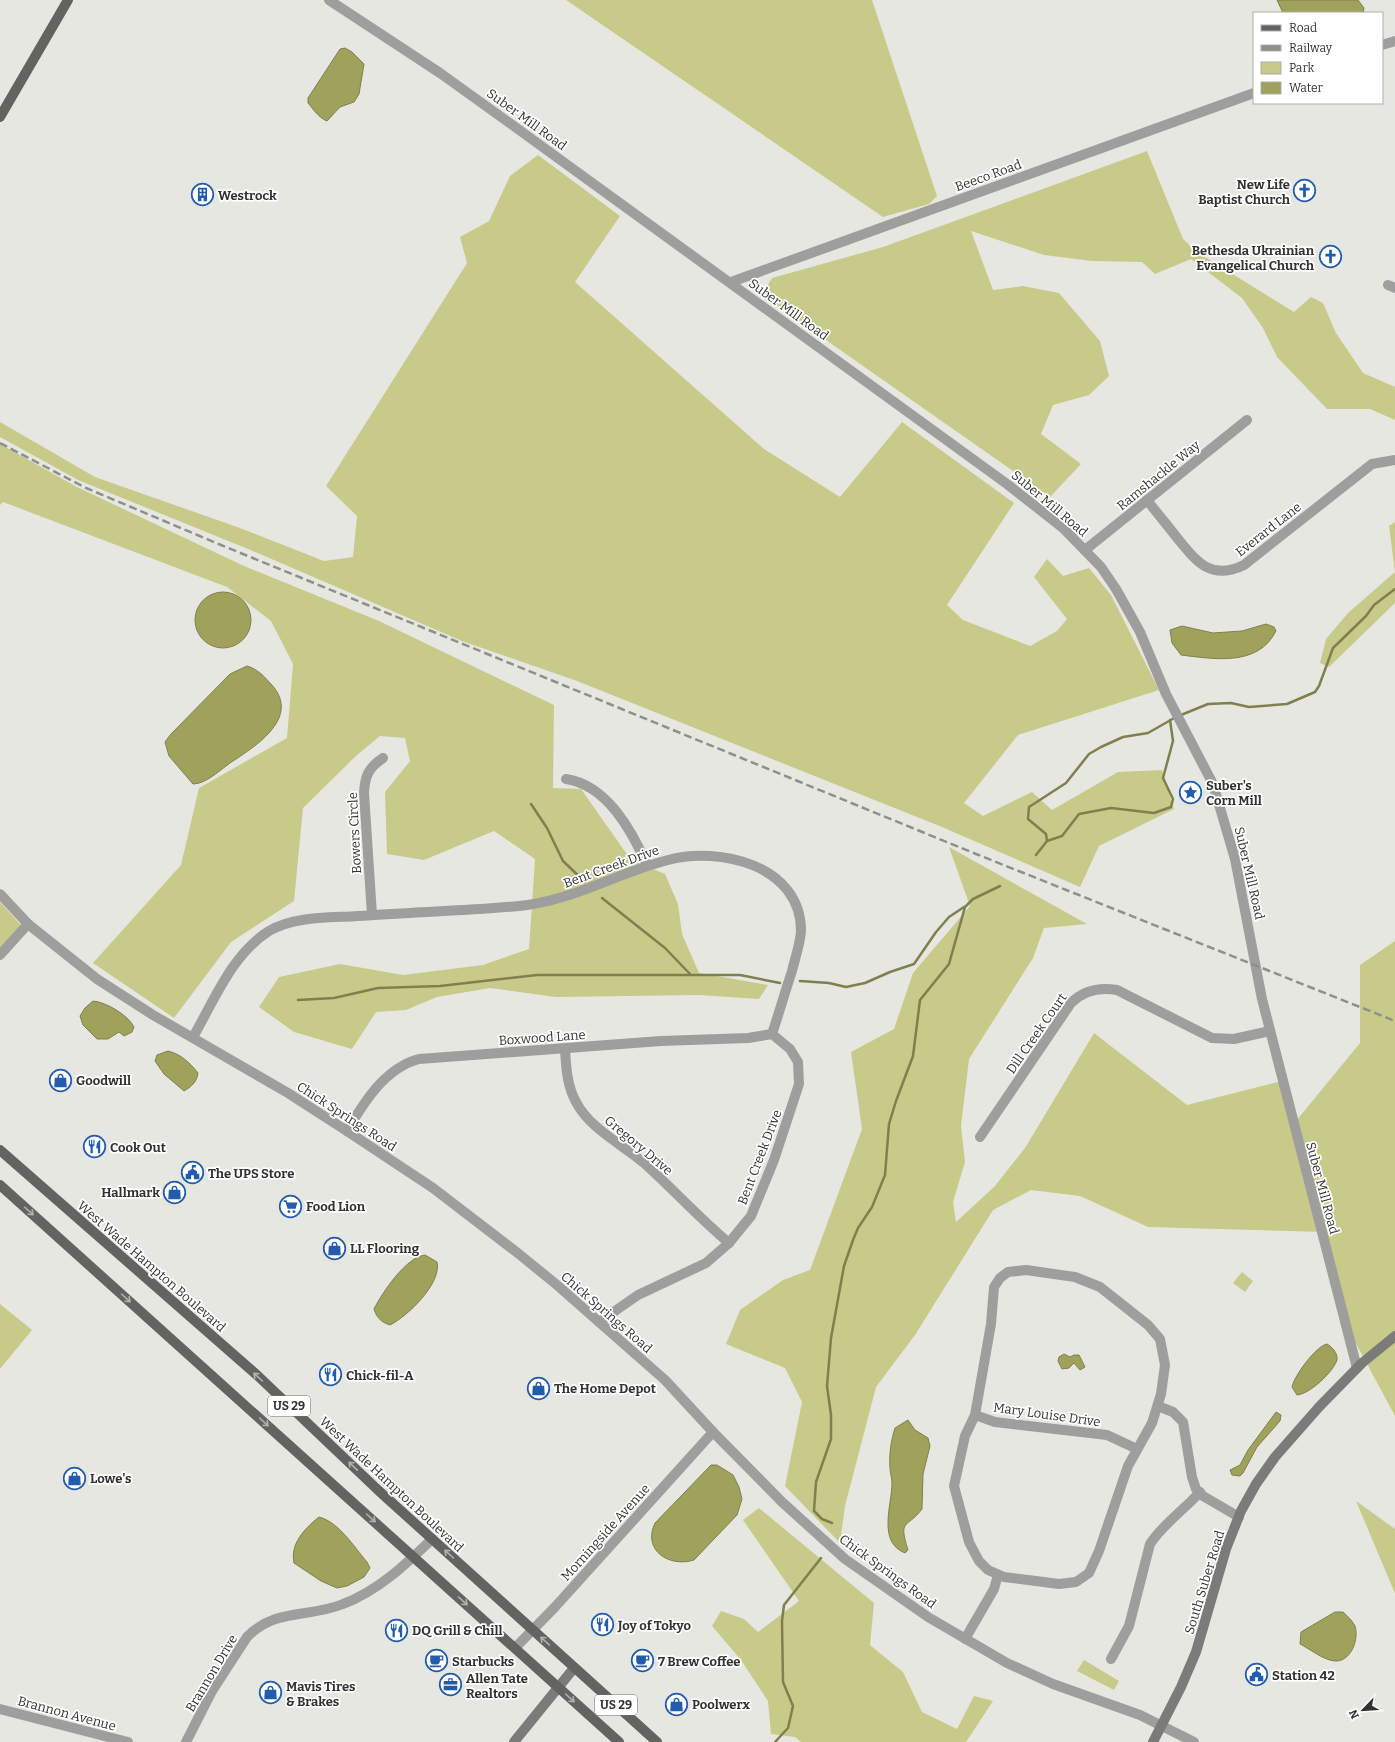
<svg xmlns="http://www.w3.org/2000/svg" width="1395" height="1742" viewBox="0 0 1395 1742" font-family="Bitter,serif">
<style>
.green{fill:#c8ca8a}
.water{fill:#a0a25b;stroke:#7f804e}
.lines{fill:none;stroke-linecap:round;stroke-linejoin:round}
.stream{stroke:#7f804e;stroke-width:2.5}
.street{stroke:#9e9e9c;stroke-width:10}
.secondary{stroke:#7b7c79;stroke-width:10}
.primary{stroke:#636360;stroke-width:10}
.rail{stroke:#8f8f8b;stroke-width:2.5;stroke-dasharray:8 4;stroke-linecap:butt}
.oneway{stroke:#b1b1b0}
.labels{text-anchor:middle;stroke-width:3.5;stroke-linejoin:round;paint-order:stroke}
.shield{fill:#fff;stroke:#70706e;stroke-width:1}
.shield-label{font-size:12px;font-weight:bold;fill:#323230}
.street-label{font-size:13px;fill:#323230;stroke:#fff}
.poi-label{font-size:13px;font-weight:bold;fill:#323230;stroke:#fff;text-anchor:start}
</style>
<rect width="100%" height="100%" fill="#e7e7e2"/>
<!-- green -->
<g class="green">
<path d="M 566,0 L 872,0 L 937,196 L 929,204 L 883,217 Z"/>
<path d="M 1147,151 L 1183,239 L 1197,252 L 1294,312 L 1311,297 L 1323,303 L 1336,333 L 1363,373 L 1395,387 L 1395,420 L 1370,409 L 1327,409 L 1277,357 L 1263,328 L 1242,298 L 1191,259 L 1155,274 L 1142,262 L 1092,261 L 1044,255 L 971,231 L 993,290 L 1023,286 L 1059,293 L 1100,341 L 1109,376 L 1089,395 L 1053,405 L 1041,434 L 1081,464 L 1050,497 L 766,298 L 766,288 L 772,278 L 883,247 Z"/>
<path d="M 538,155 L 620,216 L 575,282 L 764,449 L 840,497 L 902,422 L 1014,503 L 947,605 L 963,620 L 1030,646 L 1057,631 L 1067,619 L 1034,577 L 1047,559 L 1063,576 L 1089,568 L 1111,595 L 1159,690 L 1018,735 L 964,803 L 983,816 L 1032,792 L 1052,810 L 1118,772 L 1162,770 L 1174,809 L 1099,846 L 1080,887 L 942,827 L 577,681 L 462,641 L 248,549 L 78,480 L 0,437 L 0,422 L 95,477 L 240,528 L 324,561 L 353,557 L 357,516 L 326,486 L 467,263 L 460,237 L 489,221 L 510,176 Z"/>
<path d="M 0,444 L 77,487 L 244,566 L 379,621 L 554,705 L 553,788 L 581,789 L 631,860 L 665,874 L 678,904 L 682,934 L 699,973 L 768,985 L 759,999 L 699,995 L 556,997 L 490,988 L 437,997 L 406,1010 L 376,1012 L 352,1049 L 294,1032 L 259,1007 L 279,977 L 340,964 L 403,975 L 483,965 L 529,949 L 535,859 L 494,831 L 424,860 L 387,854 L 385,792 L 410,761 L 405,738 L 380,736 L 357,755 L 303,808 L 294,901 L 231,942 L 174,1018 L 93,963 L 181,865 L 199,788 L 287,738 L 293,664 L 271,621 L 227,587 L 3,502 L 0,505 Z"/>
<path d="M 1395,522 L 1395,603 L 1329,667 L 1320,663 L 1326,639 L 1348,613 L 1395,572 L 1389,526 Z"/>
<path d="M 949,847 L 1087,924 L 1044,928 L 1033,958 L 969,1059 L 961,1126 L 965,1162 L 953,1202 L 956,1222 L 995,1186 L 1025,1148 L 1094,1033 L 1187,1105 L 1282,1081 L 1296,1121 L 1360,1043 L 1360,965 L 1395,941 L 1395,1416 L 1352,1336 L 1325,1232 L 1148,1227 L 1080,1196 L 1031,1190 L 993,1210 L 915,1335 L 876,1387 L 845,1506 L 840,1543 L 785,1486 L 802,1402 L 785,1368 L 726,1344 L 740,1310 L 783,1280 L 810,1270 L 862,1129 L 851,1052 L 894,1029 L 913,973 L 970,906 Z"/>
<path d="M 0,902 L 27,932 L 0,960 Z"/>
<path d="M 1242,1272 L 1253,1281 L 1245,1292 L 1233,1283 Z"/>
<path d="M 0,1304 L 32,1330 L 0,1369 Z"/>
<path d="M 1356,1501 L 1395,1529 L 1395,1593 L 1394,1591 Z"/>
<path d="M 759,1508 L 874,1603 L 870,1645 L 903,1672 L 922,1712 L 957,1729 L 974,1696 L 993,1701 L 966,1742 L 801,1742 L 795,1737 L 771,1734 L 768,1701 L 741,1660 L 712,1626 L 721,1611 L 744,1619 L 758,1632 L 799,1601 L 743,1520 Z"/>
<path d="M 1084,1660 L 1119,1681 L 1114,1690 L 1077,1671 Z"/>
</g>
<!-- water -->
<g class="water">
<path d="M 1277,0 L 1358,0 L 1364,8 L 1363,13 L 1283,13 Z"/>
<path d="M 345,48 L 352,52 L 364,64 L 359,94 L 354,102 L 340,107 L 327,121 C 319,118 313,109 308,103 L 308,98 L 340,49 Z"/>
<circle cx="223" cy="620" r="28"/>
<path d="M 1266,624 L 1274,627 L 1276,631 C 1258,667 1214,659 1181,655 L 1172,643 L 1170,630 L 1182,626 L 1213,633 L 1242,631 Z"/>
<path d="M 247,666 C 257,669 263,675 269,682 C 304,716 256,746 230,763 C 220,770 206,784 193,784 L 169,756 L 165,742 L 171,734 L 230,674 Z"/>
<path d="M 93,1001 C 106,1002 128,1015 134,1027 L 132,1032 L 124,1036 L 119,1032 L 108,1039 L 97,1039 L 83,1025 L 80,1016 L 85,1008 Z"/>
<path d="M 168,1051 C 181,1054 190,1063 198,1073 C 197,1082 191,1087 184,1091 L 164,1074 L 155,1061 L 157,1055 Z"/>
<path d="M 425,1255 L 437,1262 C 442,1283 408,1316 390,1325 C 381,1322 377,1318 374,1309 C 382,1293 406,1257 425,1255 Z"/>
<path d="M 1327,1344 C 1332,1347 1338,1353 1337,1360 C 1333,1372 1310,1394 1297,1395 L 1292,1387 C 1294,1376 1316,1346 1327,1344 Z"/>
<path d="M 1064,1354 L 1070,1357 L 1074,1355 L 1079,1355 L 1085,1367 L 1080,1370 L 1074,1363 L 1069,1368 L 1062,1369 L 1058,1361 L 1059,1357 Z"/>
<path d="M 1276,1412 L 1281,1415 L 1280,1421 L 1257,1447 L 1243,1473 L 1240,1476 L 1232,1475 L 1230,1470 L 1240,1465 L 1248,1450 Z"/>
<path d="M 908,1420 L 915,1430 L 928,1438 L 930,1446 L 923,1474 L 922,1509 C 907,1529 898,1518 908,1550 L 905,1553 C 877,1542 892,1505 892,1483 C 892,1478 890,1473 890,1468 C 889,1453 891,1441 895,1428 Z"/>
<path d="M 711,1465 L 717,1465 L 733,1475 L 739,1487 L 742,1499 L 737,1515 L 694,1560 C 669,1568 642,1550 655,1523 Z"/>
<path d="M 319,1517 C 339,1522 354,1547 367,1562 L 370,1568 L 364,1577 L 347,1586 L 337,1588 L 321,1581 L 294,1563 C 290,1544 304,1529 319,1517 Z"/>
<path d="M 1335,1612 L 1343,1612 C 1347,1616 1352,1620 1355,1626 C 1359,1638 1352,1660 1337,1661 C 1326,1662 1310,1649 1300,1644 L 1301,1632 Z"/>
</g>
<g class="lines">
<!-- stream -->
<g class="stream">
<path d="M 1181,715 L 1208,704 L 1231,703 L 1249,707 L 1287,704 L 1315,692 L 1319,686 L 1333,648 L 1366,616 L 1374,605 L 1395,589"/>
<path d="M 531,804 L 547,828 L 563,861 L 585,882"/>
<path d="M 1047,841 L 1062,836 L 1079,814 L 1111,808 L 1154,813 L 1171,807 L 1173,799 L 1163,778 L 1173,741 L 1170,720"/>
<path d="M 1036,855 L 1047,841 L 1046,834 L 1028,819 L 1029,807 L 1066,783 L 1089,754 L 1101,747 L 1123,737 L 1148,733 L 1176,717"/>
<path d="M 602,898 L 665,948 L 690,974"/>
<path d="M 800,981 L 829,983 L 846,987 L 865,983 L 890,972 L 914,964 L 936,932 L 949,917 L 964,907"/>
<path d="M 298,1000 L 334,998 L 378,988 L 440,986 L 537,975 L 740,975 L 780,983"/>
<path d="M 832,1523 L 822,1519 L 814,1511 L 816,1482 L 831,1439 L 831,1415 L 827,1386 L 831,1338 L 844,1266 L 853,1240 L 858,1228 L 872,1207 L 885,1175 L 889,1124 L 896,1101 L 913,1056 L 920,1000 L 949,964 L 965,907 L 973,899 L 1000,886"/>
<path d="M 775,1742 L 788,1728 L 793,1706 L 783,1682 L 782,1621 L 784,1605 L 821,1558"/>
</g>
<!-- street -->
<g class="street">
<path d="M 329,0 L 440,73 L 511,124 L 1007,484 L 1063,528 L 1101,567 L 1116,589 L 1140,632 L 1166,694 L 1213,784 L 1235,859 L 1262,999 L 1357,1368"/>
<path d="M 1382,45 L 1395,41"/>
<path d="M 731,282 L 1254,93"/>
<path d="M 1388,285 L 1395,288"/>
<path d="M 1147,500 C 1157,513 1168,526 1178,539 C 1197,562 1211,581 1244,565 L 1372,464 L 1395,460"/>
<path d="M 1085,550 L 1247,420"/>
<path d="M 566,779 C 607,785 632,831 647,865"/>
<path d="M 0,894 L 28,924 L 97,979 L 153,1015 L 288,1093 L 347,1131 L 433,1188 L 519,1254 L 557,1285 L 665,1380 L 713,1432 L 782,1502 L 845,1559 L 928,1617 L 1007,1663 L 1053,1684 L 1140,1715 L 1194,1742"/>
<path d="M 372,915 L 364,793 C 365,776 368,768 383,758"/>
<path d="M 0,955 L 28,924"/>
<path d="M 193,1037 C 214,1001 232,954 269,931 C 295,916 329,918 358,916 C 411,912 465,911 519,906 C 572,901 617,873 668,860 C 719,846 801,865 801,931 C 800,945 795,958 792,971 C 785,992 779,1013 772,1034 L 790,1049 L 798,1062 L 799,1084 L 774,1160 L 751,1216 L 729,1243 L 706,1263 L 638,1295 L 599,1322"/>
<path d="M 565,1049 C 566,1067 567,1086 576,1102 C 590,1129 622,1144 644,1163 C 673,1189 699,1218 729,1243"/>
<path d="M 347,1131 C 364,1102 385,1068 419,1059 L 661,1041 L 748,1038 L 772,1034"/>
<path d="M 980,1137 L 1071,1003 C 1084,990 1099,987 1117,990 L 1212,1038 L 1234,1039 L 1270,1031"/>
<path d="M 1026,1270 L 1075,1277 L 1100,1287 L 1148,1325 L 1160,1339 L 1165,1365 L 1161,1394 L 1152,1423 L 1128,1466 L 1099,1551 L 1089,1573 L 1076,1582 L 1059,1584 L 1036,1581 L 1004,1577 L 988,1570 L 979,1561 L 969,1542 L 954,1486 L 965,1436 L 975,1415 L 991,1324 L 994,1287 L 1000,1278 L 1008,1272 Z"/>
<path d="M 1158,1406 L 1173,1412 L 1183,1422 L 1192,1477 L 1196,1489 L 1203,1496 L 1239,1517"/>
<path d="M 975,1415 L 995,1422 L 1107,1435 L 1137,1449"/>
<path d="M 965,1639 L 994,1589 L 998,1575"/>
<path d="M 515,1648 L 555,1607 L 713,1432"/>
<path d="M 1111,1659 L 1129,1626 L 1150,1544 C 1163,1524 1184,1510 1200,1492"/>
<path d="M 0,1709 L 128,1742"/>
<path d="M 186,1742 L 212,1691 L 247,1637 C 275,1608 309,1618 343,1604 C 378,1591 406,1564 432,1539"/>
</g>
<!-- secondary -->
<g class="secondary">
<path d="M 514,1742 L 574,1668"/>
<path d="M 1153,1742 L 1181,1687 L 1196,1652 L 1226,1549 L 1241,1511 L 1256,1484 L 1275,1457 L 1319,1407 L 1362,1363 L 1395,1336"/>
</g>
<!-- primary -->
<g class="primary">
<path d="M 0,117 L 68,0"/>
<path d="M 0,1150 L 258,1376 L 379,1491 L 657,1742"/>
<path d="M 0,1185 L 619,1742"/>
</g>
<!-- rail -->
<path class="rail" d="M 0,443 L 86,488 L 221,545 L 976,854 L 1395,1021"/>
</g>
<!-- one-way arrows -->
<defs><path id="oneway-shaft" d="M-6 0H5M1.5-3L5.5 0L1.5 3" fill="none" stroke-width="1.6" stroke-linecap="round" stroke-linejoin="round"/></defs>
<g class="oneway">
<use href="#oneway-shaft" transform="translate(29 1211) rotate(42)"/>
<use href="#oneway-shaft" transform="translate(126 1298) rotate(42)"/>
<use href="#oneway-shaft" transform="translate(258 1377) rotate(-138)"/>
<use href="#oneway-shaft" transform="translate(264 1422) rotate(42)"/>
<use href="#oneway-shaft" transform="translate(353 1466) rotate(-136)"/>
<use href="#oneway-shaft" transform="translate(371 1518) rotate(42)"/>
<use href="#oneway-shaft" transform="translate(449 1554) rotate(-138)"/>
<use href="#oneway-shaft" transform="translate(463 1601) rotate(42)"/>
<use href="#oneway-shaft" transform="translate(545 1641) rotate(-138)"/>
<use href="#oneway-shaft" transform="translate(570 1698) rotate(42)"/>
</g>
<!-- icons -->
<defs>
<symbol id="church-ring" viewBox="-11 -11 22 22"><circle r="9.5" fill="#fff" stroke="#215cad" stroke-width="1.5"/><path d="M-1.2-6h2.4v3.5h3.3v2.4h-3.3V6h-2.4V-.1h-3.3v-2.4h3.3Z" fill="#215cad"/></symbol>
<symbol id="building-ring" viewBox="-11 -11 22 22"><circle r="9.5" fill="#fff" stroke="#215cad" stroke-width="1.5"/><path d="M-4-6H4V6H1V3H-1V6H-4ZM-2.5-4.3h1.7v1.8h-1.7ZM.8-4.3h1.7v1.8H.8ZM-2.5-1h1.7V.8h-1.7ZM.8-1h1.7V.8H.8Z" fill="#215cad"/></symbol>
<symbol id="sight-ring" viewBox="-11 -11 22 22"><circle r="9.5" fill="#fff" stroke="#215cad" stroke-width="1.5"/><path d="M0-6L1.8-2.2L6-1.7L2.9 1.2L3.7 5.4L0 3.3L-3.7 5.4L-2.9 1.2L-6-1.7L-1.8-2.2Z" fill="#215cad"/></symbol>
<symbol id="shop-ring" viewBox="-11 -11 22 22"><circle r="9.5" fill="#fff" stroke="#215cad" stroke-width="1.5"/><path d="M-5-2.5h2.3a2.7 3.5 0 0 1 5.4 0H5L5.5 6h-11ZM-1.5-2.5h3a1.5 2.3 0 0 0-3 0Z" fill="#215cad"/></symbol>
<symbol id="restaurant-ring" viewBox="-11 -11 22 22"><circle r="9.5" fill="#fff" stroke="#215cad" stroke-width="1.5"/><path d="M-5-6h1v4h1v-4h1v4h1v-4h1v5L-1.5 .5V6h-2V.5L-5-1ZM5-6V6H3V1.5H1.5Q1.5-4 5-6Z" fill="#215cad"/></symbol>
<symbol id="civic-ring" viewBox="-11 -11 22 22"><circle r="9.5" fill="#fff" stroke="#215cad" stroke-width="1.5"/><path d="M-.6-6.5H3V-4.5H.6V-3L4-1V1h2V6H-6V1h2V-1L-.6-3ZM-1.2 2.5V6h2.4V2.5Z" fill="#215cad"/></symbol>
<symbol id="supermarket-ring" viewBox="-11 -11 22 22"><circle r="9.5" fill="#fff" stroke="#215cad" stroke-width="1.5"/><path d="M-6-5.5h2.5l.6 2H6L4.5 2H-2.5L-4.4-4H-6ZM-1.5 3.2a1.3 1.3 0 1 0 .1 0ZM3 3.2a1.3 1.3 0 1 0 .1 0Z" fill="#215cad"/></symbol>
<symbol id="cafe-ring" viewBox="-11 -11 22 22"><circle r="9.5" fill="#fff" stroke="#215cad" stroke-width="1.5"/><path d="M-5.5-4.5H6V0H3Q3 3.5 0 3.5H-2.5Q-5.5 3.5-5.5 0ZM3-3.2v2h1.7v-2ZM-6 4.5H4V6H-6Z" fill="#215cad"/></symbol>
<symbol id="office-ring" viewBox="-11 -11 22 22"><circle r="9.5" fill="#fff" stroke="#215cad" stroke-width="1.5"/><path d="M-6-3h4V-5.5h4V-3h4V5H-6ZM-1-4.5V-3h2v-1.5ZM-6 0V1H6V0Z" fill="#215cad"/></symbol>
</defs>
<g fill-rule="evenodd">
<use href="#church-ring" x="1292" y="178" width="25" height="25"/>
<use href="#building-ring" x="190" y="182" width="25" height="25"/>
<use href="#church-ring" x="1318" y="244" width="25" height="25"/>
<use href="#sight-ring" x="1178" y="780" width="25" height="25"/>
<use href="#shop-ring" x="48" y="1068" width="25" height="25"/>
<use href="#restaurant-ring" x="82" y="1134" width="25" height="25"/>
<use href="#civic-ring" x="180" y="1160" width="25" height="25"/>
<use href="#shop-ring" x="162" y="1180" width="25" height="25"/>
<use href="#supermarket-ring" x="278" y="1194" width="25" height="25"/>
<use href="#shop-ring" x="322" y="1236" width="25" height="25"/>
<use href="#restaurant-ring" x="318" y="1362" width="25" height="25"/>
<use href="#shop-ring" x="526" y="1376" width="25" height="25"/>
<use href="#shop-ring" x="62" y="1466" width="25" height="25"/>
<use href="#restaurant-ring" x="590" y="1612" width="25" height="25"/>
<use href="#restaurant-ring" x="384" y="1618" width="25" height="25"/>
<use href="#cafe-ring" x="424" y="1648" width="25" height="25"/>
<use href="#cafe-ring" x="630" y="1648" width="25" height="25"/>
<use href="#civic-ring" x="1244" y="1662" width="25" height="25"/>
<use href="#office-ring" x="438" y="1672" width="25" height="25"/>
<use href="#shop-ring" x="258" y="1680" width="25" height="25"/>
<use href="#shop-ring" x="664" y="1692" width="25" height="25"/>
</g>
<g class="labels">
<!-- shield labels -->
<g class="shield">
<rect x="268" y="1396" width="42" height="20" rx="3"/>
<rect x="595" y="1695" width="42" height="20" rx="3"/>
</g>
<g class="shield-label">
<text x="289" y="1410">US 29</text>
<text x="616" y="1709">US 29</text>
</g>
<!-- street labels -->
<g class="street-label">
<text transform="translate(527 119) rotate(36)" y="5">Suber Mill Road</text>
<text transform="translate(988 175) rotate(-20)" y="5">Beeco Road</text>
<text transform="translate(789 309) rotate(36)" y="5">Suber Mill Road</text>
<text transform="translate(1158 475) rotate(-39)" y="5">Ramshackle Way</text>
<text transform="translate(1050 503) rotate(40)" y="5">Suber Mill Road</text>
<text transform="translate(1268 529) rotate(-38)" y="5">Everard Lane</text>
<text transform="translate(354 833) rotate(-93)" y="5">Bowers Circle</text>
<text transform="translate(611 866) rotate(-20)" y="5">Bent Creek Drive</text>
<text transform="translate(1250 873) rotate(77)" y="5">Suber Mill Road</text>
<text transform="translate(1036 1033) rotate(-55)" y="5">Dill Creek Court</text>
<text transform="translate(542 1037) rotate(-4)" y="5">Boxwood Lane</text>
<text transform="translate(347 1116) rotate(33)" y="5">Chick Springs Road</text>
<text transform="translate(639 1145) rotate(40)" y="5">Gregory Drive</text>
<text transform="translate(759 1157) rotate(-69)" y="5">Bent Creek Drive</text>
<text transform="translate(1323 1188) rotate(75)" y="5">Suber Mill Road</text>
<text transform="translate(152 1266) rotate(41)" y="5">West Wade Hampton Boulevard</text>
<text transform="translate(607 1312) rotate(41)" y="5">Chick Springs Road</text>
<text transform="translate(1047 1414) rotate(8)" y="5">Mary Louise Drive</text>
<text transform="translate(392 1484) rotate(43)" y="5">West Wade Hampton Boulevard</text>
<text transform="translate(605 1532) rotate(-48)" y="5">Morningside Avenue</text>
<text transform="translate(888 1571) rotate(36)" y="5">Chick Springs Road</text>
<text transform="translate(1204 1582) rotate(-73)" y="5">South Suber Road</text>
<text transform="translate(211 1673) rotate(-59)" y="5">Brannon Drive</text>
<text transform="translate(67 1713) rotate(15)" y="5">Brannon Avenue</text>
</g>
<!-- poi labels -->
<g class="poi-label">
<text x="1290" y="189" text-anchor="end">New Life<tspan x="1290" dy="15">Baptist Church</tspan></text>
<text x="218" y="200">Westrock</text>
<text x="1314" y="255" text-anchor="end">Bethesda Ukrainian<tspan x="1314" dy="15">Evangelical Church</tspan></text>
<text x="1206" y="790">Suber's<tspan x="1206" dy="15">Corn Mill</tspan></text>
<text x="76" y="1085">Goodwill</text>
<text x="110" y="1152">Cook Out</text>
<text x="208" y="1178">The UPS Store</text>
<text x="160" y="1197" text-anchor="end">Hallmark</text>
<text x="306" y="1211">Food Lion</text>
<text x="350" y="1253">LL Flooring</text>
<text x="346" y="1380">Chick-fil-A</text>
<text x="554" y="1393">The Home Depot</text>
<text x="90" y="1483">Lowe's</text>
<text x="618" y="1630">Joy of Tokyo</text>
<text x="412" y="1635">DQ Grill &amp; Chill</text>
<text x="452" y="1666">Starbucks</text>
<text x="658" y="1666">7 Brew Coffee</text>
<text x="1272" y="1680">Station 42</text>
<text x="466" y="1683">Allen Tate<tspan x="466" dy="15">Realtors</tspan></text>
<text x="286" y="1691">Mavis Tires<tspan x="286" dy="15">&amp; Brakes</tspan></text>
<text x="692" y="1709">Poolwerx</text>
</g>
</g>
<!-- legend -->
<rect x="1253" y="12" width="130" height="92" fill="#ffffff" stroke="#adadac"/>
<rect x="1261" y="25" width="20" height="6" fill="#636360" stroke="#adadac"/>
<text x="1289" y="32" font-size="12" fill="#323230">Road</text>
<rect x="1261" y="45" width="20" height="6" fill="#8f8f8b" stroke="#adadac"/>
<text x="1289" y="52" font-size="12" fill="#323230">Railway</text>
<rect x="1261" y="62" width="20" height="12" fill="#c8ca8a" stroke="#adadac"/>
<text x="1289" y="72" font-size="12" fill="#323230">Park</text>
<rect x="1261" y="82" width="20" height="12" fill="#a0a25b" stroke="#adadac"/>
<text x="1289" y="92" font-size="12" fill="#323230">Water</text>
<!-- north arrow -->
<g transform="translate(1363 1710) rotate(245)" stroke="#ffffff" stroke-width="3" paint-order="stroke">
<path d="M0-3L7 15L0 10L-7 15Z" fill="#323230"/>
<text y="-6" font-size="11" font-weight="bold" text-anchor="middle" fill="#323230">N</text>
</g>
</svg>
